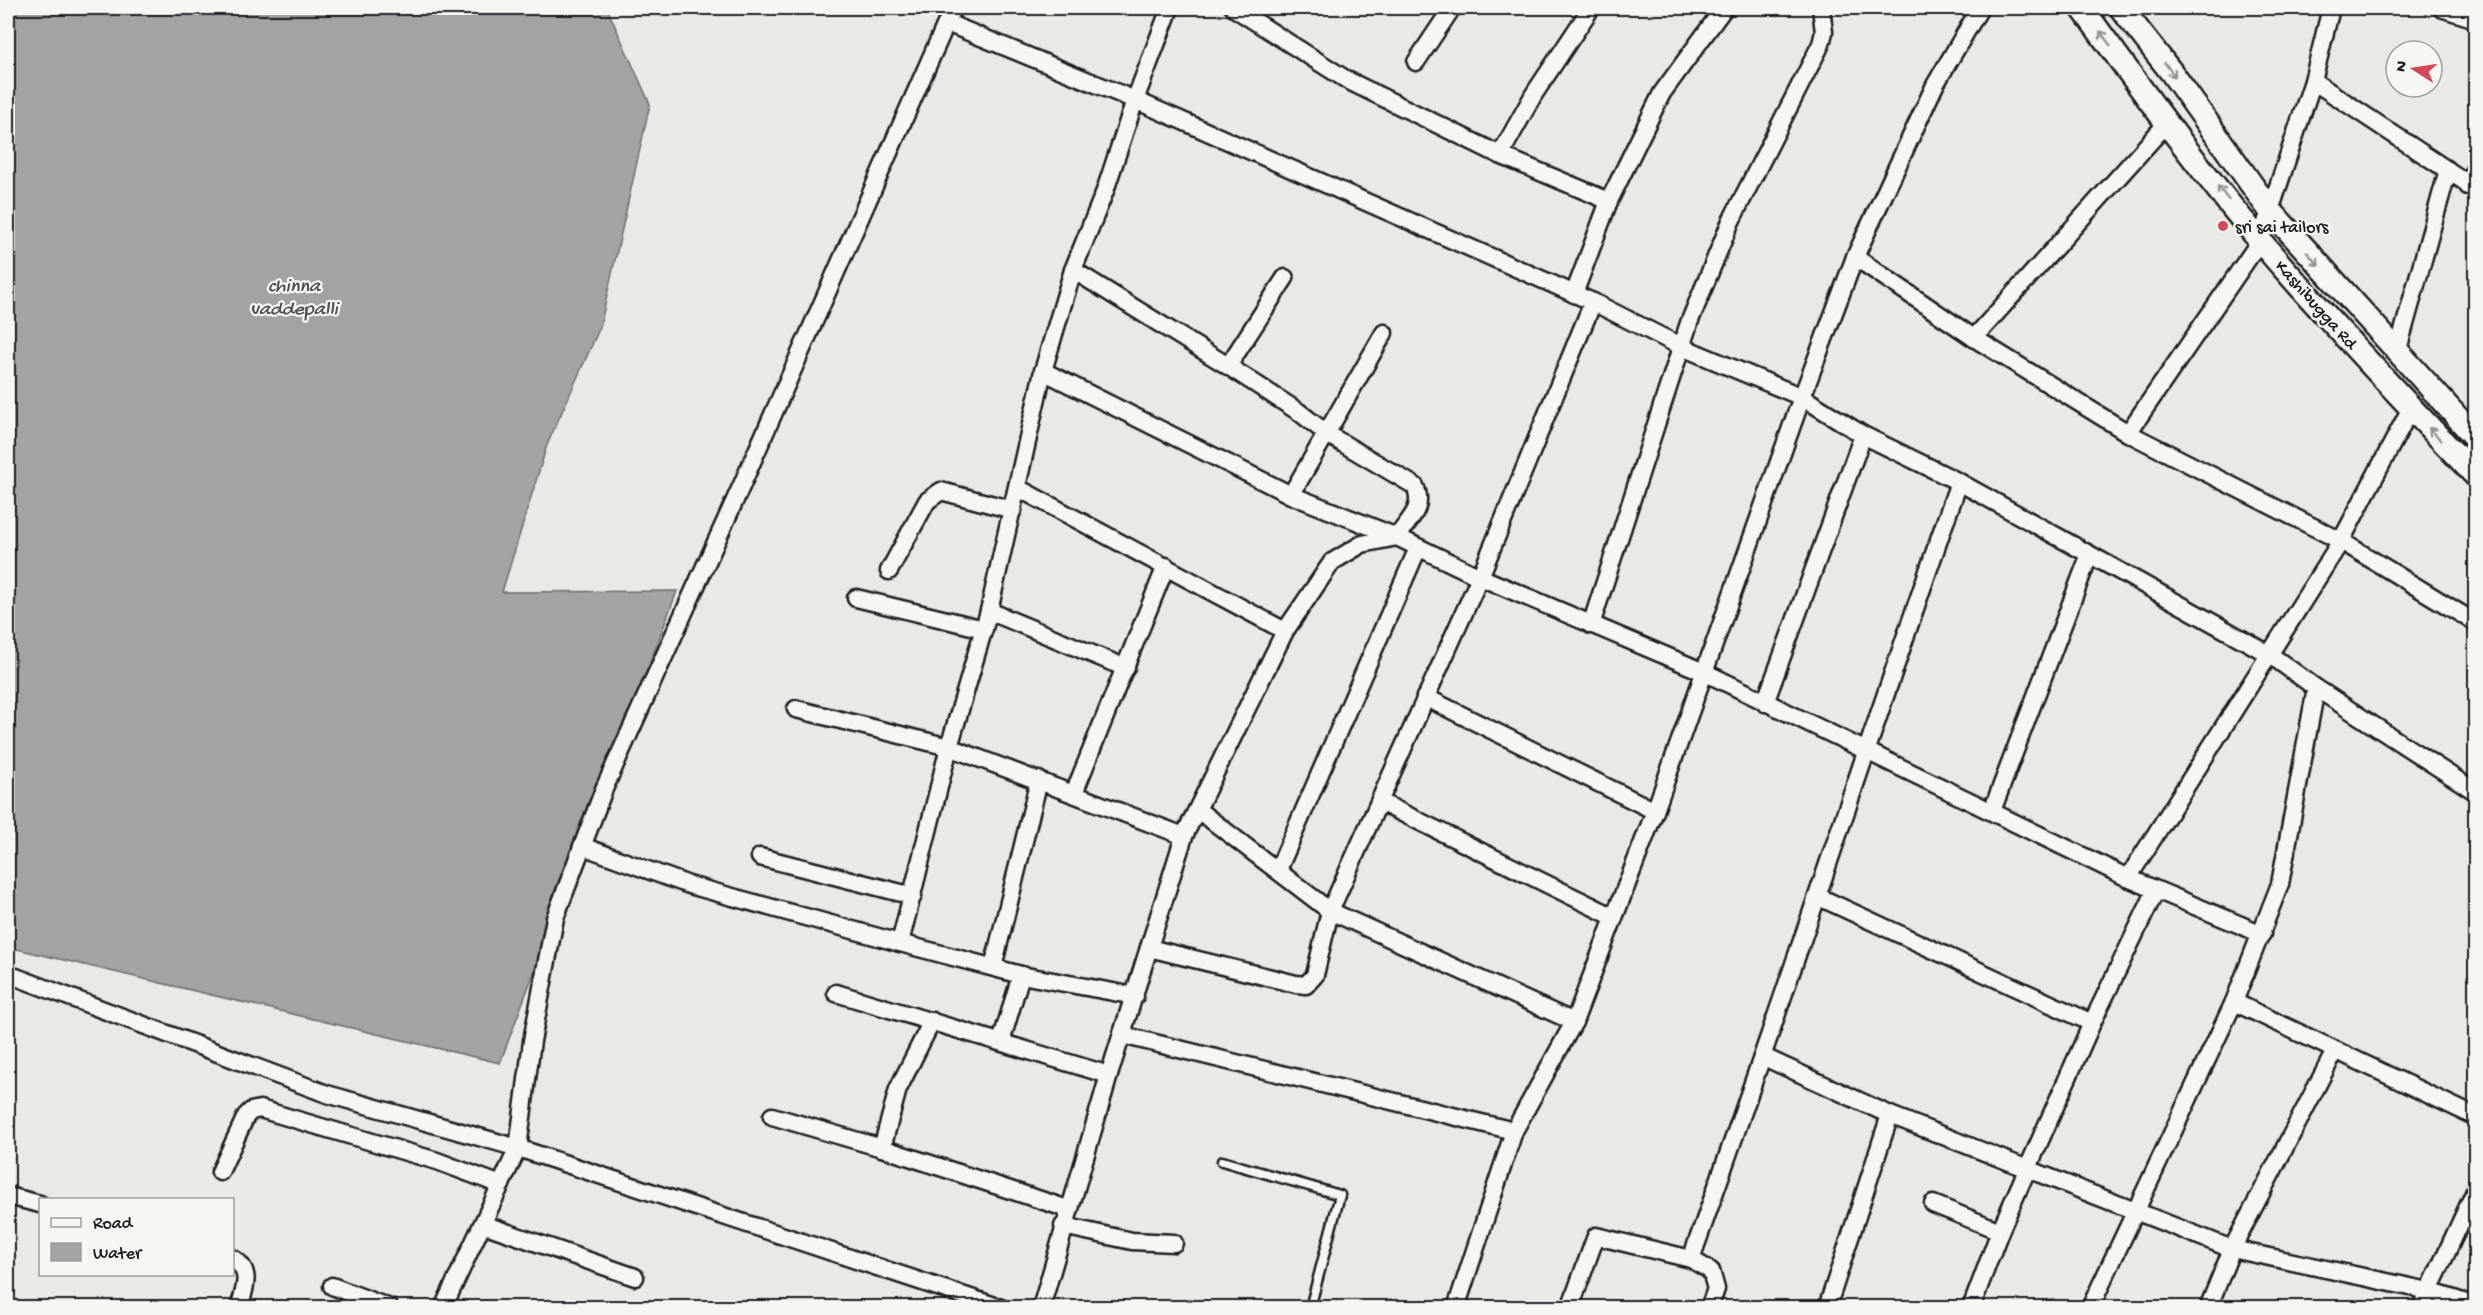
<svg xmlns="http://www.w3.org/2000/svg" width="2483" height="1315" viewBox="0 0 2483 1315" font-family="'Gochi Hand',sans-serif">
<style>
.water{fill:#a3a3a1;stroke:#6d6d6c;stroke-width:1.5}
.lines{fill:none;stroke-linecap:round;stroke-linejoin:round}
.service-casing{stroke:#1c1c1c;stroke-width:13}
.minor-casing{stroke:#1c1c1c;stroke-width:21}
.secondary-casing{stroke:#1c1c1c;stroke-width:27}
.service{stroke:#f6f6f2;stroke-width:8}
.minor{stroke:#f6f6f2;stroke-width:16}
.secondary{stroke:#f6f6f2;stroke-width:22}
.oneway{stroke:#949492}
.poi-dot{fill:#d1495b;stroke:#f6f6f2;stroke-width:2}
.labels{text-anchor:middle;stroke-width:4.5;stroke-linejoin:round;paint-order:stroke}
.poi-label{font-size:18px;fill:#1c1c1c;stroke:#f6f6f2;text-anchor:start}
.street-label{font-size:18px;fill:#1c1c1c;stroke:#f6f6f2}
.water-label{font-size:20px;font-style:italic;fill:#525251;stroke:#f6f6f2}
</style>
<rect width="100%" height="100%" fill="#e9e9e5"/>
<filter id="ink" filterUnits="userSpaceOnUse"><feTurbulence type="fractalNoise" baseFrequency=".0167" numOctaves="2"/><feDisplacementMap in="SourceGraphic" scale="12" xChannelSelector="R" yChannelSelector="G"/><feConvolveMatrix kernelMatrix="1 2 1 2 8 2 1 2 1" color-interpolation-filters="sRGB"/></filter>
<g filter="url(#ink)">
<!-- water -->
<path class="water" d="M 8,8 L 607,8 L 650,104 L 600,327 L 547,445 L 502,592 L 677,591 L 500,1063 L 8,947 Z"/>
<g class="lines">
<defs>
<path id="service" d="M 1222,1161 L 1340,1195 L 1310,1308"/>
<g id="minor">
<path d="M 1234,8 L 1347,80 L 1500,155 L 1609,201"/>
<path d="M 2441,8 L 2476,19"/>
<path d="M 947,23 L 1135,100 L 1593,302 L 1682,347 L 1802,397 L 1863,435 L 1959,482 L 2269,654 L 2316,688 L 2476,792"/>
<path d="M 1416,62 L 1452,8"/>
<path d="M 2313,81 L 2476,189"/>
<path d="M 1500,155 L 1534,94 L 1591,8"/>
<path d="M 2468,186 L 2476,166"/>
<path d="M 1855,257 L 1974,338 L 2128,433 L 2341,541 L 2476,623"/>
<path d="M 1574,294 L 1609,201 L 1662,93 L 1724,8"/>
<path d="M 1974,338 L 2167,123"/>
<path d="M 2397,353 L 2448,170"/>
<path d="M 1228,366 L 1285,278"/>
<path d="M 1043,371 L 1291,495 L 1397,537 L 1480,577 L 1704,672 L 2128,878"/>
<path d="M 2128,433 L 2260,241 L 2313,81 L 2331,8"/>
<path d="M 1018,488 L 1285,631"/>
<path d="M 1291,495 L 1384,333"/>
<path d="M 889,571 L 927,501 L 941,491 L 1013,510"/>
<path d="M 856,598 L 984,629"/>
<path d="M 989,611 L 1126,668"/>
<path d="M 1591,625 L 1689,323 L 1731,221 L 1821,44 L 1824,32 L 1821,8"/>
<path d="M 2316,688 L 2280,884 L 2234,1002 L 2476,1117"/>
<path d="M 1425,697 L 1655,811"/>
<path d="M 1765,703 L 1863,435"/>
<path d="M 796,709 L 949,747 L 1184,836"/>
<path d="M 1074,793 L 1166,566"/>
<path d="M 1380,802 L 1614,917"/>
<path d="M 1198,810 L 1330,911 L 1574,1022"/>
<path d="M 1992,811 L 2089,556"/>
<path d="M 582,846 L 689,885 L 900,943 L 1021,975 L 1135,996"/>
<path d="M 760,857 L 913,896"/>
<path d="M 1278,870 L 1418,548"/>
<path d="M 1819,897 L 2092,1023"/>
<path d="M 2262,934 L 2128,878 L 2341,541 L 2411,408"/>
<path d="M 900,943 L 949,747 L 989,611 L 1043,371 L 1073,270 L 1105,191 L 1135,100 L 1170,8"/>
<path d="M 1149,948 L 1296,984 L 1306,985 L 1315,975 L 1330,911 L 1480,577 L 1593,302"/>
<path d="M 993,967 L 1039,780"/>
<path d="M 8,974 L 327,1094 L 518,1148 L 1001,1308"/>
<path d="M 836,993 L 1109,1075"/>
<path d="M 1122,1035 L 1514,1131"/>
<path d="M 1001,1042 L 1021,975"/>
<path d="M 1764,1057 L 1890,1115 L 1827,1308"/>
<path d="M 1890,1115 L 2232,1249 L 2429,1291 L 2476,1306"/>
<path d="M 772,1116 L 882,1148 L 1068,1209"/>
<path d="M 882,1148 L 898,1089 L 932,1021"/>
<path d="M 220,1172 L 246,1116 L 251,1111 L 260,1109 L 437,1161 L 501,1185"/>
<path d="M 8,1196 L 40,1204"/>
<path d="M 1933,1204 L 2000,1231"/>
<path d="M 483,1224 L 635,1277"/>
<path d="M 1063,1226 L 1132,1241 L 1174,1243"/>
<path d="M 232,1258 C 253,1270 245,1288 239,1308"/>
<path d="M 332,1286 L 390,1308"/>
<path d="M 443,1308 L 518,1148 L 532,1041 L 555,918 L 604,789 L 740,489 L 953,8"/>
<path d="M 1041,1308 L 1109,1075 L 1184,836 L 1285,631 L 1332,562 L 1362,544 L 1397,537 C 1409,519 1425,508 1415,486 L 1327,434 L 1299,412 L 1228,366 L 1073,270"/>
<path d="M 1456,1308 L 1514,1131 L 1574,1022 L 1655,811 L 1802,397 L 1855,257 L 1935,85 L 1980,8"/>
<path d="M 1570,1308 L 1596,1236 L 1691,1259"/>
<path d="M 1709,1308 L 1716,1289 L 1711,1271 L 1691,1259 C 1784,1001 1868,741 1959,482"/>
<path d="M 1971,1308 L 2000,1231 L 2092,1023 L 2156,890"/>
<path d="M 2090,1308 L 2234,1002"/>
<path d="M 2208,1308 L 2232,1249 L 2335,1051"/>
<path d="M 2421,1308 L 2476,1189"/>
</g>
<g id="secondary">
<path d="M 2082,8 C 2140,87 2197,167 2261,242 C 2330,322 2403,400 2476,476"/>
<path d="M 2121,8 L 2172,73 L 2269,209 L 2476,438"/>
</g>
</defs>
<!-- service casing -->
<use href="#service" class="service-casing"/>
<!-- minor casing -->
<use href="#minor" class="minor-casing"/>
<!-- secondary casing -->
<use href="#secondary" class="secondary-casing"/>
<!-- service -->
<use href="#service" class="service"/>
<!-- minor -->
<use href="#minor" class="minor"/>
<!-- secondary -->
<use href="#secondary" class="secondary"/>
</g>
<!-- one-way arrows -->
<defs><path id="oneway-shaft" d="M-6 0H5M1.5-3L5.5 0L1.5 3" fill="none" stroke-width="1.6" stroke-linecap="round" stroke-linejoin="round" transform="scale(1.5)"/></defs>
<g class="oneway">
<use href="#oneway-shaft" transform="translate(2105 38) rotate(-126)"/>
<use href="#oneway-shaft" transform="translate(2170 70) rotate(53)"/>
<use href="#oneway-shaft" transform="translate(2223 193) rotate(-128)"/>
<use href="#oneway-shaft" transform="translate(2313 259) rotate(49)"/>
<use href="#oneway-shaft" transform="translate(2435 434) rotate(-134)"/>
</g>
</g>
<!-- markers -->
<circle class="poi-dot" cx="2223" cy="226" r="6"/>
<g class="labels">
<!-- poi labels -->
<g class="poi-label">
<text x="2235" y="232">sri sai tailors</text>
</g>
<!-- street labels -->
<g class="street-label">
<text transform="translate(2317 304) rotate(48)" y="6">Kashibugga Rd</text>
</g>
<!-- water labels -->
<g class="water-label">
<text x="294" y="291">chinna<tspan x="294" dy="23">vaddepalli</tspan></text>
</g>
</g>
<!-- margin -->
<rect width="2483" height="1315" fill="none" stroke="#f6f6f2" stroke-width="30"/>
<rect x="15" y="15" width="2453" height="1285" fill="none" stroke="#1c1c1c" stroke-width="2" filter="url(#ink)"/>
<!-- legend -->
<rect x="39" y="1198" width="195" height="78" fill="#f6f6f2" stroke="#9f9f9c" stroke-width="1.5"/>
<rect x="51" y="1218" width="30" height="9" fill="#f6f6f2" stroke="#9f9f9c" stroke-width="1.5"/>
<text x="93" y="1228" font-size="18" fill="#1c1c1c">Road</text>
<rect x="51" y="1243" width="30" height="18" fill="#a3a3a1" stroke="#9f9f9c" stroke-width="1.5"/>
<text x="93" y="1258" font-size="18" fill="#1c1c1c">Water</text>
<!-- north arrow -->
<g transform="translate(2414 69) rotate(282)"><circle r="28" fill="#f6f6f2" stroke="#9f9f9c" stroke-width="1.5"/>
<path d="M0-4.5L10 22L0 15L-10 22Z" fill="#d1495b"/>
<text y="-9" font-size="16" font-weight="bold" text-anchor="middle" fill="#1c1c1c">N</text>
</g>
</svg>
